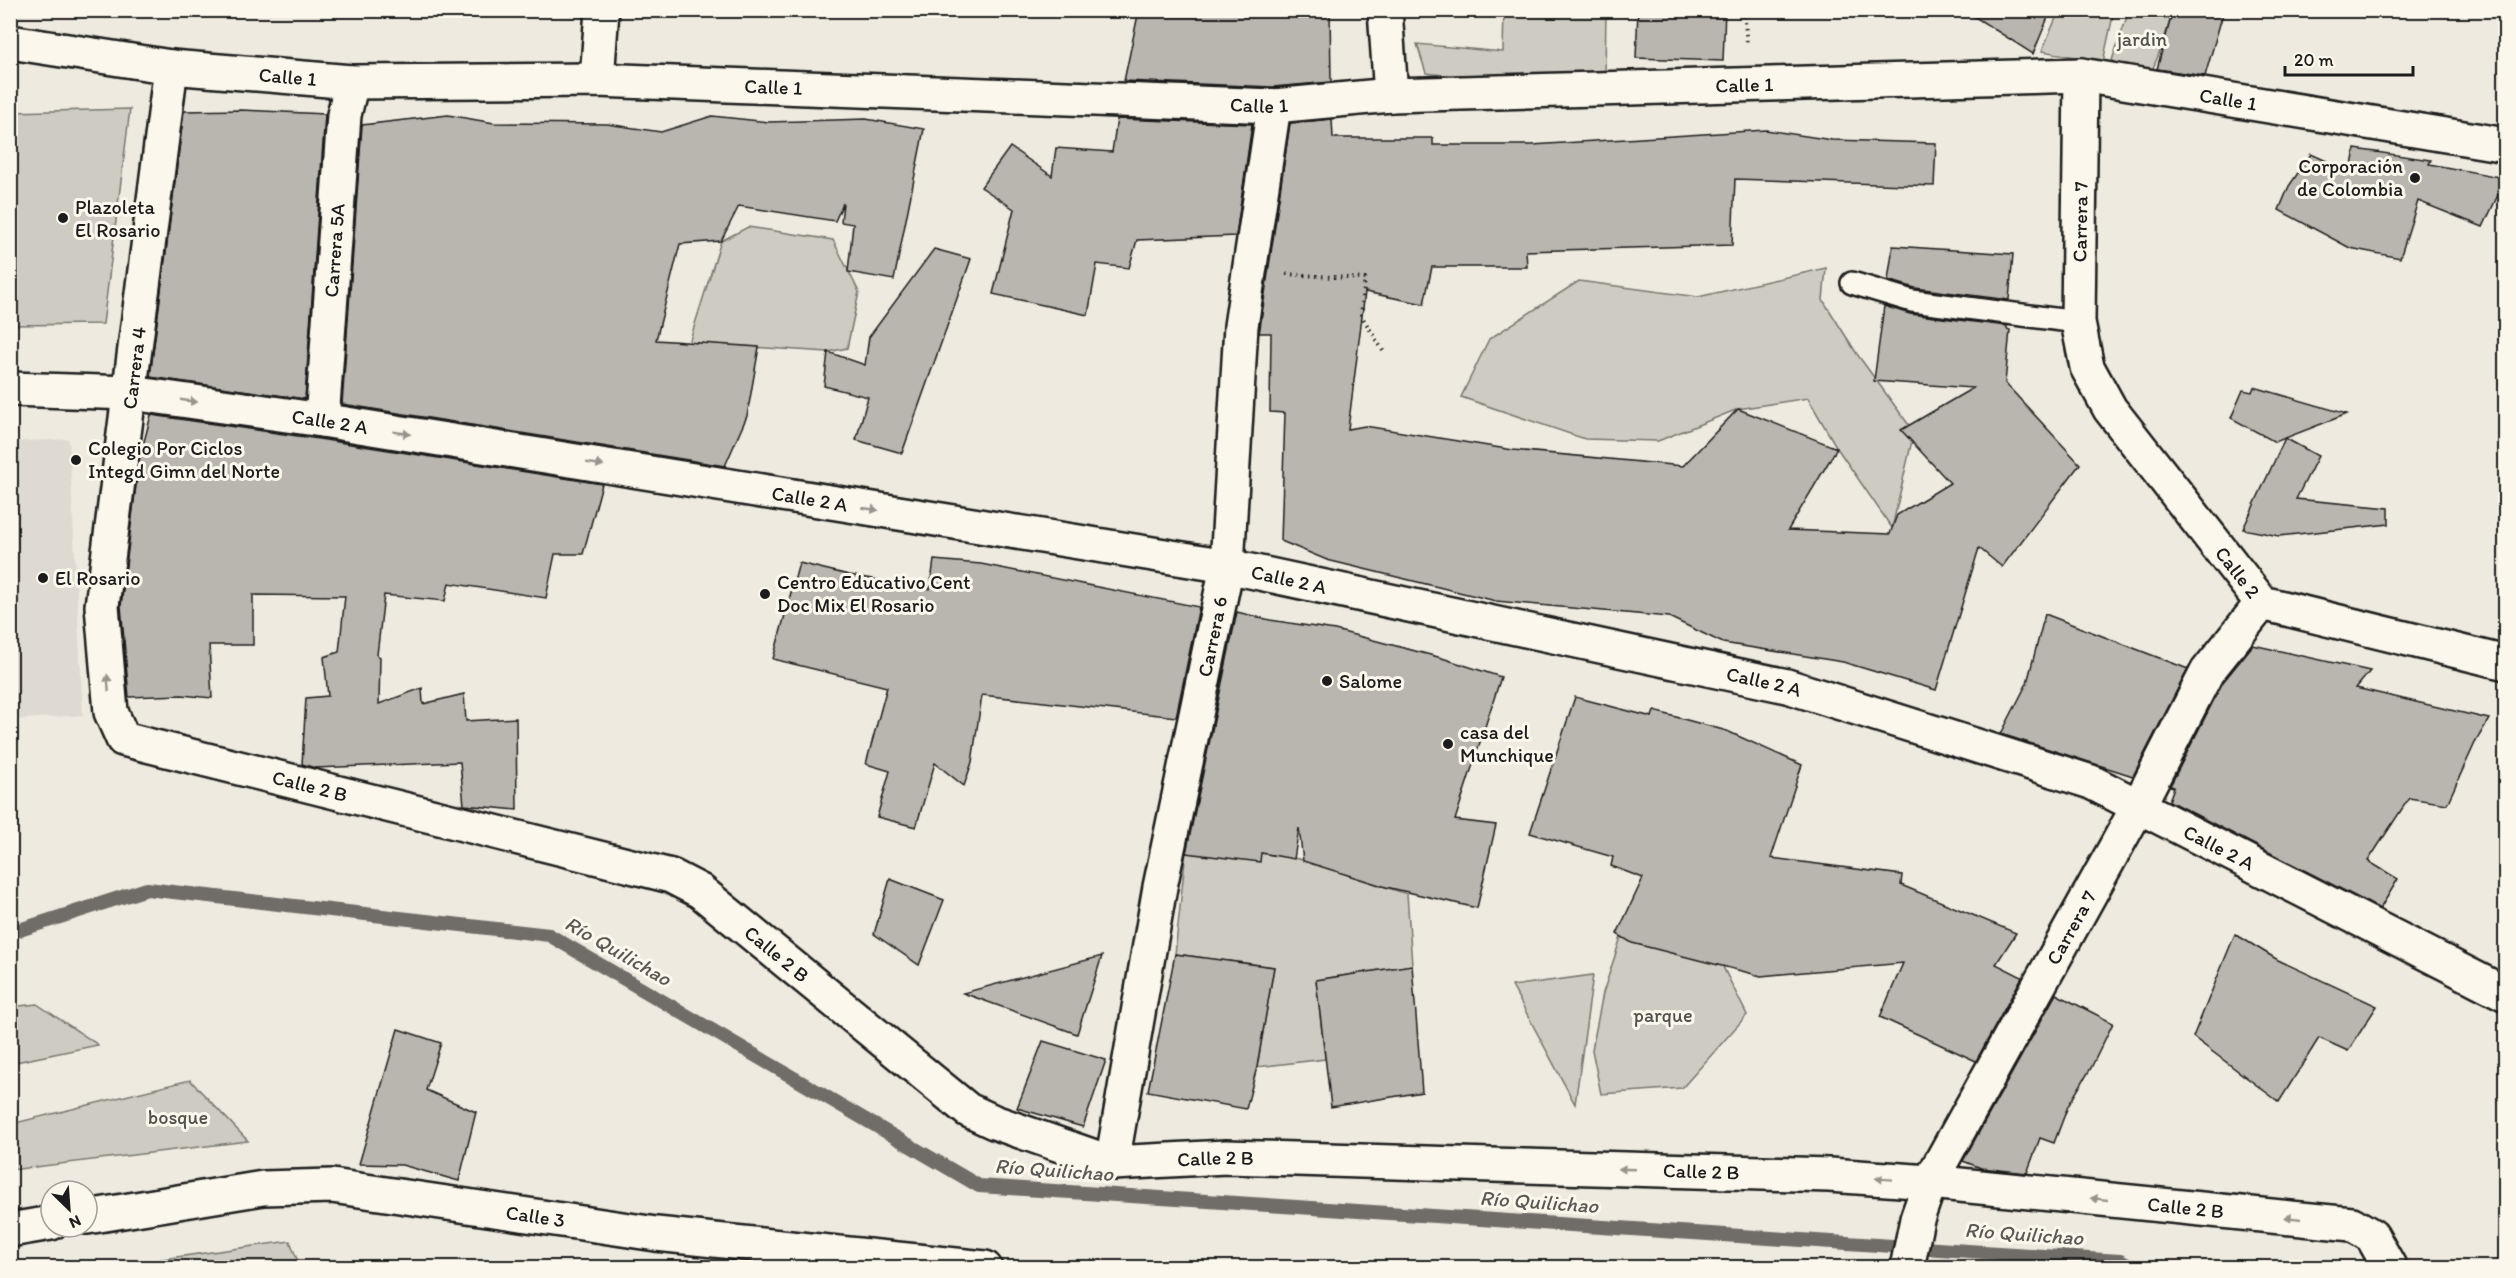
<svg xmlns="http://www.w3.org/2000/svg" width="2516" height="1278" viewBox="0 0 2516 1278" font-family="Itim,sans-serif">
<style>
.built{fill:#dedad1}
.green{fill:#ceccc2;stroke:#75746f;stroke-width:1.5}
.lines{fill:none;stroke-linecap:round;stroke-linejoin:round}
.stream{stroke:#6f6d69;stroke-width:14}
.building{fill:#b9b6af;stroke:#1c1c1c;stroke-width:1.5}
.service-casing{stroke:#1c1c1c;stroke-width:26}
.minor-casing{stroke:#1c1c1c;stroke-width:38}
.path{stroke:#1c1c1c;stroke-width:4;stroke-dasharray:1.5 4.5;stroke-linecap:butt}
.service{stroke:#fbf7ec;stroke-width:21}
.minor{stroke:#fbf7ec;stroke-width:33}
.oneway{fill:#97948e}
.poi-dot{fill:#1c1c1c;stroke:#fbf7ec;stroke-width:2}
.labels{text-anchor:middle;stroke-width:6;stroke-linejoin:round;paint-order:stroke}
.park-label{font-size:20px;fill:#51514e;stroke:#fbf7ec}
.street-label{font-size:20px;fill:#1c1c1c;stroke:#fbf7ec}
.poi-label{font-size:20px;fill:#1c1c1c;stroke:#fbf7ec;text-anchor:start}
.water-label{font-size:21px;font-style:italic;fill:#5a5956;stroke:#fbf7ec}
</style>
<rect width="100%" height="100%" fill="#eeeadf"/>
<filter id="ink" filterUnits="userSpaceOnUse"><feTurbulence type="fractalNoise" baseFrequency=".0167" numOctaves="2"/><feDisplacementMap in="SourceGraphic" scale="12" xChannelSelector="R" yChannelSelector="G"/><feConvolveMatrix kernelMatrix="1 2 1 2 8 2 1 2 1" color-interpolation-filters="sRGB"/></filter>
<g filter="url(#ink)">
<!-- built -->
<path class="built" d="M 69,439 L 83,715 L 11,720 L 11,442 Z"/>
<!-- green -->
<g class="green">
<path d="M 1504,11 L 1606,11 L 1605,75 L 1468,78 L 1426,73 L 1417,44 L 1503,52 Z"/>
<path d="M 2059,11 L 2114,11 L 2103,62 L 2042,51 Z"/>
<path d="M 2129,11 L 2173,11 L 2161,49 L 2150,75 L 2109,69 Z"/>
<path d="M 130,109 L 103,324 L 11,325 L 11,112 Z"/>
<path d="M 748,227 L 833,240 L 859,292 L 847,348 L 828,352 L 689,343 L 721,241 Z"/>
<path d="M 1826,268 L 1823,300 L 1857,354 L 1914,432 L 1892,528 L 1837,448 L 1808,398 L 1738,409 L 1658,441 L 1585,439 L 1461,397 L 1489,339 L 1579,281 L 1698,297 Z"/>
<path d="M 1189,823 L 1212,826 L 1259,852 L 1299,859 L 1407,894 L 1412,965 L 1316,980 L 1325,1059 L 1257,1067 L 1274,967 L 1175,954 Z"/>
<path d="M 1621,937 L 1722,965 L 1747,1015 L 1682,1088 L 1601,1094 L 1592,1050 L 1603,993 Z"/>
<path d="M 1593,975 L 1575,1104 L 1512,986 Z"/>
<path d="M 37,1004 L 98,1045 L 11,1063 L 11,1007 Z"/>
<path d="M 190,1080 L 248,1141 L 11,1170 L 11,1124 Z"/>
<path d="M 290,1241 L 300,1267 L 106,1267 Z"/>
</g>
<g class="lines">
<!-- stream -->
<path class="stream" d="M 10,933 L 147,889 L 549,935 L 979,1186 L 2120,1261 L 2133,1268"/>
</g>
<!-- building -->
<g class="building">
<path d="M 1139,10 L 1330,10 L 1331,82 L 1273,87 L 1124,81 Z"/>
<path d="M 1638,10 L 1725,10 L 1723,61 L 1636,58 Z"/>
<path d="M 1964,10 L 2051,10 L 2033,54 Z"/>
<path d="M 2173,10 L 2224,10 L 2205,76 L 2157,69 Z"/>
<path d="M 241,110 L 325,114 L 305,399 L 150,377 L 184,111 Z"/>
<path d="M 448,115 L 494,123 L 607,124 L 661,132 L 712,116 L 769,122 L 866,119 L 924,129 L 894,280 L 848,272 L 853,224 L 841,222 L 843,203 L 835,221 L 739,206 L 721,241 L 680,244 L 656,340 L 759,347 L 747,416 L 725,466 L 342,404 L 362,125 Z"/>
<path d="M 1117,119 L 1252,124 L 1236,236 L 1137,240 L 1129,268 L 1097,264 L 1088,315 L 993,294 L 1014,209 L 981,187 L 1010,147 L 1052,176 L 1056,148 L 1112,152 Z"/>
<path d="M 1332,119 L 1333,138 L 1433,138 L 1433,145 L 1532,145 L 1766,130 L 1832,140 L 1936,143 L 1934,186 L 1735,179 L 1732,245 L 1526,251 L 1527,267 L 1432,267 L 1424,304 L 1365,292 L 1348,429 L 1365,426 L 1513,450 L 1683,466 L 1738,409 L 1837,448 L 1788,530 L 1890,534 L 1897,515 L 1950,483 L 1901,430 L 1973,388 L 1874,381 L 1884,306 L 1910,314 L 2007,326 L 2007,329 L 2010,330 L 2005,383 L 2080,464 L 2002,567 L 1979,548 L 1936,690 L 1843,662 L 1723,643 L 1669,617 L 1496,601 L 1327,560 L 1281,541 L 1285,413 L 1270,412 L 1271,333 L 1259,333 L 1260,328 L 1290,123 Z"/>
<path d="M 2355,149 L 2431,160 L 2429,164 L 2505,178 L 2505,180 L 2483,227 L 2418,201 L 2400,258 L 2350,248 L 2279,210 L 2289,186 L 2311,154 L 2351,172 Z"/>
<path d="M 1893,246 L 2013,254 L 2009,300 L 1915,288 L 1888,280 Z"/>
<path d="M 934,249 L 971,259 L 902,453 L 856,440 L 868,397 L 824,386 L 828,352 L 865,365 L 869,337 Z"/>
<path d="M 2254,387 L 2347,414 L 2275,442 L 2231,418 L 2243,390 L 2252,392 Z"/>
<path d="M 151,415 L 319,439 L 602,484 L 583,554 L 555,554 L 546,598 L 449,583 L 445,601 L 384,595 L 377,655 L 380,657 L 379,704 L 422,688 L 423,704 L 464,694 L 466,721 L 516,718 L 517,810 L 464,805 L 460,762 L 315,768 L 302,764 L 306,698 L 328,696 L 324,657 L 339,652 L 345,596 L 253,595 L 253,645 L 209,645 L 212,698 L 182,695 L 129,697 L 121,606 L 139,461 Z"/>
<path d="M 2285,438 L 2318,456 L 2296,499 L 2389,508 L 2389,524 L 2279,536 L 2243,529 Z"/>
<path d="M 934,560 L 981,564 L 1199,607 L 1176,717 L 982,695 L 972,762 L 964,786 L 935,763 L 916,827 L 877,817 L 890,771 L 866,764 L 887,687 L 773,659 L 799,563 L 849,575 L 930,589 Z"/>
<path d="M 1237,612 L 1270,620 L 1335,630 L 1442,658 L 1501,677 L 1455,820 L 1496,825 L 1477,908 L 1386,887 L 1303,861 L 1299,828 L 1294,859 L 1261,853 L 1260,862 L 1186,853 Z"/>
<path d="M 2045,614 L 2188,669 L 2133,776 L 2001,734 L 2027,683 Z"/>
<path d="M 2253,645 L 2370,671 L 2356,688 L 2489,719 L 2475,743 L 2447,804 L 2409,798 L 2368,861 L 2398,879 L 2380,909 L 2169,801 L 2174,787 L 2170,786 L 2223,682 Z"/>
<path d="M 1575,697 L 1652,717 L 1654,711 L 1727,731 L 1802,765 L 1771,858 L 1902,875 L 1901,885 L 2016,933 L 1996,964 L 2022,977 L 1976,1061 L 1880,1017 L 1903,963 L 1761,976 L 1632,943 L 1617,934 L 1643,878 L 1611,866 L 1613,857 L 1530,833 Z"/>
<path d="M 890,879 L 944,900 L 919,965 L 874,934 Z"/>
<path d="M 2235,934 L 2278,960 L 2377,1006 L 2348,1051 L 2319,1038 L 2279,1102 L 2193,1037 Z"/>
<path d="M 1175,954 L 1274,967 L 1257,1067 L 1246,1109 L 1148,1091 Z"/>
<path d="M 1102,956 L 1077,1034 L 963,993 Z"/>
<path d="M 1412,965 L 1422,1092 L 1331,1107 L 1316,980 Z"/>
<path d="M 2056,994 L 2113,1023 L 2091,1068 L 2068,1106 L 2054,1143 L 2040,1138 L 2027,1173 L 1981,1168 L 1963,1161 Z"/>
<path d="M 398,1029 L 441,1043 L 426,1090 L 476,1112 L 459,1181 L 402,1165 L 359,1164 Z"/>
<path d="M 1043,1041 L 1106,1060 L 1083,1127 L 1017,1108 Z"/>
</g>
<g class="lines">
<defs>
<path id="service" d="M 1852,283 L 1912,301 L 2078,322"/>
<g id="minor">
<path d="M 1385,10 L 1391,95"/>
<path id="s1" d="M 10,42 L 171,67 L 352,82 L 597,80 L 1274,106 L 1391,95 L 2081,75 L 2506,145"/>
<path id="s2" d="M 171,67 L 102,606 L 111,712 L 123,739 L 671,876 L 700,891 L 968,1110 L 994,1122 L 1112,1163 L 1226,1157 L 1829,1175 L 1930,1182 L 2352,1224 L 2372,1236 L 2390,1268"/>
<path id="s3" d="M 2081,75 L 2078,322 L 2087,367 L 2110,409 L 2262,603 L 2506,663"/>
<path d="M 597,80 L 602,10"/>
<path id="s4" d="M 10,389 L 131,393 L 322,420 L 1227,566 L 1787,686 L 2091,782 L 2506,994"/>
<path id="s5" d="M 322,420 L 344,115 L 352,82"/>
<path id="s6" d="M 1112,1163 L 1160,887 L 1227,566 L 1241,326 L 1274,106"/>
<path id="s7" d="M 87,1217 L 263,1188 L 332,1186 L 656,1234 L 985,1268"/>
<path d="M 10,1230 L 51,1223"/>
<path id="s8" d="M 1907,1268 L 1917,1219 L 1930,1182 L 2138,807 L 2207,672 L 2262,603"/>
</g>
</defs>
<!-- service casing -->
<use href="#service" class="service-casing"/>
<!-- minor casing -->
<use href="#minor" class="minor-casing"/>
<!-- path -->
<g class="path">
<path d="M 1744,10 L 1747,45"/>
<path d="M 1286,274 L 1365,279 L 1361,315 L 1385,354"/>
</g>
<!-- service -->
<use href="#service" class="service"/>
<!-- minor -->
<use href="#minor" class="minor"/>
</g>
<!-- one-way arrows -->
<defs><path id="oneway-solid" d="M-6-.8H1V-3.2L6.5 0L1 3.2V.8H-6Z" transform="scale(1.5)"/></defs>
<g class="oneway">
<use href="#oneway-solid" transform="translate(189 401) rotate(8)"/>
<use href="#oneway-solid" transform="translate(402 433) rotate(9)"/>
<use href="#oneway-solid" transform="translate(595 464) rotate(9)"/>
<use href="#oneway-solid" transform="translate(870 509) rotate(9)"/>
<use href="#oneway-solid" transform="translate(108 683) rotate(-95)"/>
<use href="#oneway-solid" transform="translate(1627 1169) rotate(-178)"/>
<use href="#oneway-solid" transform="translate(1884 1179) rotate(-176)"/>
<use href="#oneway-solid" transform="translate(2099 1199) rotate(-174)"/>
<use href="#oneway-solid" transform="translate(2293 1218) rotate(-174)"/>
</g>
</g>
<!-- markers -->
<g class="poi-dot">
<circle cx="2415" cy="178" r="6"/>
<circle cx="63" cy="218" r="6"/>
<circle cx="76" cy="460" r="6"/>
<circle cx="43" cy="578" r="6"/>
<circle cx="765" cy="594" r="6"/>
<circle cx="1327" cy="681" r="6"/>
<circle cx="1448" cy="744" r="6"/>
</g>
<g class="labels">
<!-- park labels -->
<g class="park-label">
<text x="2142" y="46">jardin</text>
<text x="1663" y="1022">parque</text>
<text x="178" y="1124">bosque</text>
</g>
<!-- street labels -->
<g class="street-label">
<text dy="7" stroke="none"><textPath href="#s1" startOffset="280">Calle 1</textPath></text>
<text dy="7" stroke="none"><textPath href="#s1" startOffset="1738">Calle 1</textPath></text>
<text dy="7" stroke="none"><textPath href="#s1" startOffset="766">Calle 1</textPath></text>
<text dy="7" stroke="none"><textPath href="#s1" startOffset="2224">Calle 1</textPath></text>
<text dy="7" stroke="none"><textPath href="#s1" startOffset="1252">Calle 1</textPath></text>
<text transform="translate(2080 222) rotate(-89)" y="7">Carrera 7</text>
<text dy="7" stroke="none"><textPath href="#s5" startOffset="170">Carrera 5A</textPath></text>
<text transform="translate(134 368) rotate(-83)" y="7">Carrera 4</text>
<text dy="7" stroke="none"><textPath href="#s4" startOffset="322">Calle 2 A</textPath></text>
<text dy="7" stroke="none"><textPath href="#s4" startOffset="808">Calle 2 A</textPath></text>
<text dy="7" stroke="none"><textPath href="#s3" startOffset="548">Calle 2</textPath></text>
<text dy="7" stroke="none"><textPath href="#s4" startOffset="1294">Calle 2 A</textPath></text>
<text dy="7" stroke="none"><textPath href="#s6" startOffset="536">Carrera 6</textPath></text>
<text dy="7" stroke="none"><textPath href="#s4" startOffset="1780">Calle 2 A</textPath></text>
<text dy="7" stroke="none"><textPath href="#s2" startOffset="872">Calle 2 B</textPath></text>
<text dy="7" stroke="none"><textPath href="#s4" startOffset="2266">Calle 2 A</textPath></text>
<text dy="7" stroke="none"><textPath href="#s8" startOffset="380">Carrera 7</textPath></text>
<text dy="7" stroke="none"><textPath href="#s2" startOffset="1376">Calle 2 B</textPath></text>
<text dy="7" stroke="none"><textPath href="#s2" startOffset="1880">Calle 2 B</textPath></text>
<text dy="7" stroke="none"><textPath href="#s2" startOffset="2366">Calle 2 B</textPath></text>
<text dy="7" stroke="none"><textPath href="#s2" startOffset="2852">Calle 2 B</textPath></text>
<text dy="7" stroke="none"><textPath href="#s7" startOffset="453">Calle 3</textPath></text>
</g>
<!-- poi labels -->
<g class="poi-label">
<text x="2403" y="173" text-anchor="end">Corporación<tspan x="2403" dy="23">de Colombia</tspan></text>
<text x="75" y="214">Plazoleta<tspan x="75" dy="23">El Rosario</tspan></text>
<text x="88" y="455">Colegio Por Ciclos<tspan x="88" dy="23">Integd Gimn del Norte</tspan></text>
<text x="55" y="585">El Rosario</text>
<text x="777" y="589">Centro Educativo Cent<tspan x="777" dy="23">Doc Mix El Rosario</tspan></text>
<text x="1339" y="688">Salome</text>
<text x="1460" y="739">casa del<tspan x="1460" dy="23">Munchique</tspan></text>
</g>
<!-- water labels -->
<g class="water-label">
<text transform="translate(618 951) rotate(30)" y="7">Río Quilichao</text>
<text transform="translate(1054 1170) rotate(4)" y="7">Río Quilichao</text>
<text transform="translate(1539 1202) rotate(4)" y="7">Río Quilichao</text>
<text transform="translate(2024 1234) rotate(4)" y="7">Río Quilichao</text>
</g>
</g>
<!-- margin -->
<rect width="2516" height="1278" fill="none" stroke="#fbf7ec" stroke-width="36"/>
<rect x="18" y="18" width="2480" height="1242" fill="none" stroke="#1c1c1c" stroke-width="2" filter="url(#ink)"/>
<!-- north arrow -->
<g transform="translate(69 1209) rotate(155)"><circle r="28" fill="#fbf7ec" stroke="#a29f99" stroke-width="1.5"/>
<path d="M0-4.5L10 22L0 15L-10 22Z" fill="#1c1c1c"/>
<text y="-9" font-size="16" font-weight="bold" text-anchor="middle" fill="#1c1c1c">N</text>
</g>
<!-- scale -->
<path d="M2285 66v9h128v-9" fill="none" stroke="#1c1c1c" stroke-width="3"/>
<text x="2294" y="66" font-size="18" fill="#1c1c1c" stroke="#fbf7ec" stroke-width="4.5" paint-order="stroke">20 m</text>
</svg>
